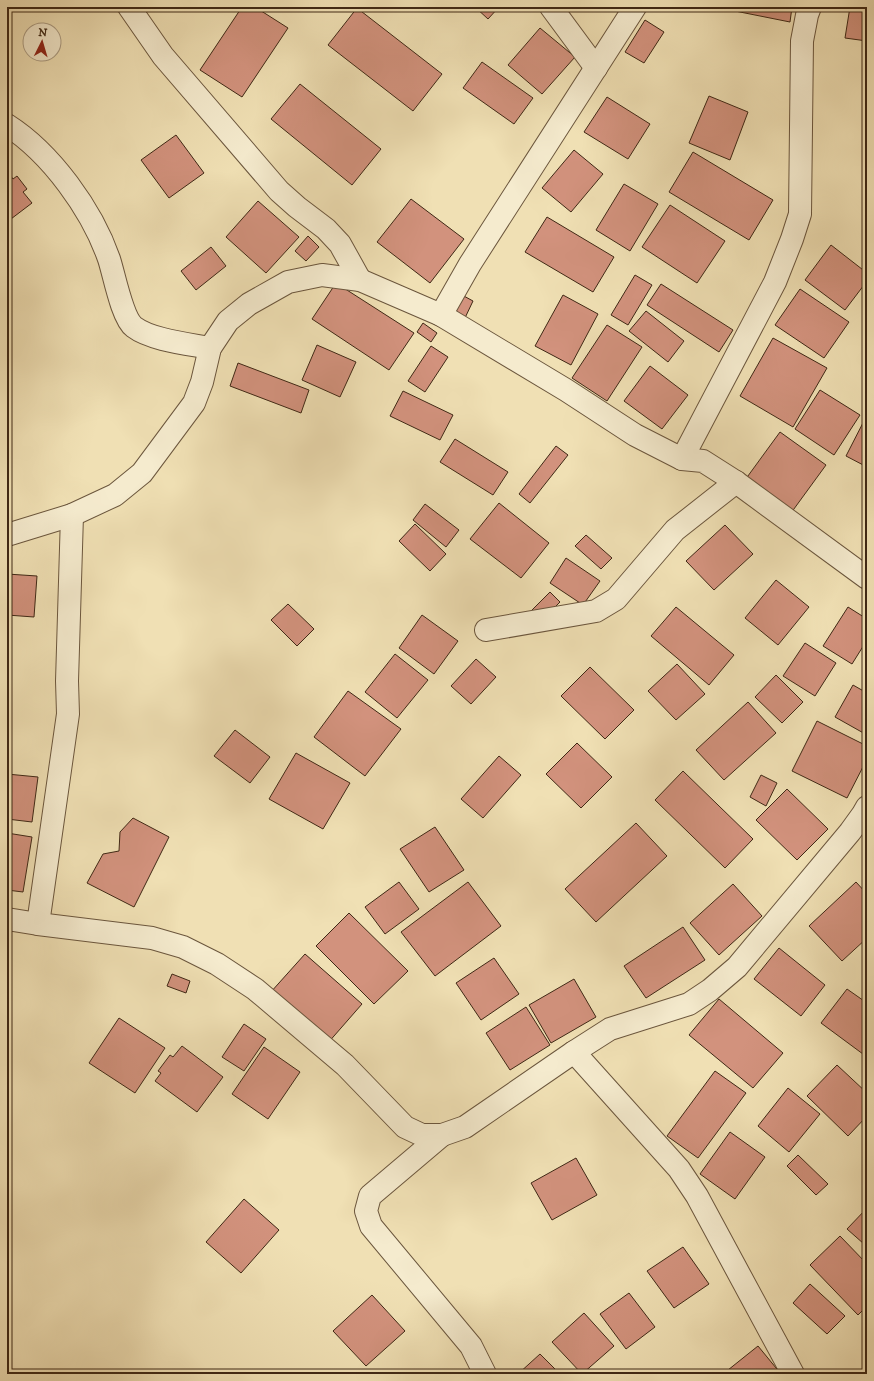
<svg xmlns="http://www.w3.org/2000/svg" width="874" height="1381" viewBox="0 0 874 1381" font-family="'IM FELL DW Pica',serif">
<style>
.building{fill:#d2927d;stroke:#3f2815}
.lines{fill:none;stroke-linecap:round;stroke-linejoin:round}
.minor-casing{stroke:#6b563d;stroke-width:24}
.minor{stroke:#f5ebce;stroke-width:22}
</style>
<rect width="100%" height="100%" fill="#f0e0b4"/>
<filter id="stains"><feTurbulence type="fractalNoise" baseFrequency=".005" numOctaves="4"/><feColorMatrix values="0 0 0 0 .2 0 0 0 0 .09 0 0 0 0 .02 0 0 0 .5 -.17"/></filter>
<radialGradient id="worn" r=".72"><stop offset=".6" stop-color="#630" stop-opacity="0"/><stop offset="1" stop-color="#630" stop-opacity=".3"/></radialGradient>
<!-- building -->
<g class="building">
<path d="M 242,7 L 255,7 L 288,28 L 242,97 L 200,70 Z"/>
<path d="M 475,7 L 499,7 L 488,19 Z"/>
<path d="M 730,7 L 792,7 L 790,22 L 730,10 Z"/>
<path d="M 850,7 L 867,7 L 867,41 L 845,38 Z"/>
<path d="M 357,8 L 442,74 L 413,111 L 328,45 Z"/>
<path d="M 645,20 L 664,32 L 644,63 L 625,52 Z"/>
<path d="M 540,28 L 575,57 L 542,94 L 508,65 Z"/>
<path d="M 482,62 L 533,98 L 514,124 L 463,88 Z"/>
<path d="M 300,84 L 381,149 L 352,185 L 271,119 Z"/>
<path d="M 709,96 L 748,112 L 730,160 L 689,143 Z"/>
<path d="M 607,97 L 650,124 L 628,159 L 584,132 Z"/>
<path d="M 176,135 L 204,173 L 169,198 L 141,160 Z"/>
<path d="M 574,150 L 603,174 L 571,212 L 542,188 Z"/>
<path d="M 693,152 L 773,200 L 749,240 L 669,192 Z"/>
<path d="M 7,171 L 13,179 L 17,176 L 27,189 L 23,192 L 32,203 L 7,222 Z"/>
<path d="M 624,184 L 658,204 L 630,251 L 596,230 Z"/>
<path d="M 411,199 L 464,239 L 430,283 L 377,242 Z"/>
<path d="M 258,201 L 299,237 L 266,273 L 226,237 Z"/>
<path d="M 670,205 L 725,241 L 697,283 L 642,247 Z"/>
<path d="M 547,217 L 614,257 L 593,292 L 525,252 Z"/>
<path d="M 308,236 L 319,247 L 306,261 L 295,251 Z"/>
<path d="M 831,245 L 867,273 L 867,281 L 845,310 L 805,280 Z"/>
<path d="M 211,247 L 226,266 L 196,290 L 181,271 Z"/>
<path d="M 635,275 L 652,285 L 628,325 L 611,315 Z"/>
<path d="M 336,283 L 414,333 L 389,370 L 312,319 Z"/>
<path d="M 661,284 L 733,330 L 719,352 L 647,305 Z"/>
<path d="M 800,289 L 849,322 L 824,358 L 775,325 Z"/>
<path d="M 462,295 L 473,301 L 464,320 L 453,314 Z"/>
<path d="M 563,295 L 598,314 L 571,365 L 535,346 Z"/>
<path d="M 646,311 L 684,341 L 668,362 L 629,331 Z"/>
<path d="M 423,323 L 437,333 L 431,342 L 417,332 Z"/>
<path d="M 607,325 L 642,347 L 607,401 L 572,378 Z"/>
<path d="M 773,338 L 827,368 L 793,427 L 740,396 Z"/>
<path d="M 317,345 L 356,362 L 340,397 L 302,380 Z"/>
<path d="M 431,346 L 448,357 L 425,392 L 408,381 Z"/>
<path d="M 238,363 L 309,390 L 301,413 L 230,386 Z"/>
<path d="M 650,366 L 688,395 L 662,429 L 624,401 Z"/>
<path d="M 820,390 L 860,415 L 834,455 L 795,429 Z"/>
<path d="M 403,391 L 453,415 L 440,440 L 390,416 Z"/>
<path d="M 867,415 L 867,467 L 846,456 Z"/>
<path d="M 780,432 L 826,465 L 791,513 L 745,480 Z"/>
<path d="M 455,439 L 508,472 L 493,495 L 440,462 Z"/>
<path d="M 556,446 L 568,455 L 530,503 L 519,494 Z"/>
<path d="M 499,503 L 549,543 L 521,578 L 470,539 Z"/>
<path d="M 425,504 L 459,530 L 446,547 L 413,520 Z"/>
<path d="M 415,524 L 446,554 L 430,571 L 399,541 Z"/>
<path d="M 725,525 L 753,554 L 714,590 L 686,561 Z"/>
<path d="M 586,535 L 612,558 L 601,569 L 575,546 Z"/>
<path d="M 566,558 L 600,581 L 583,605 L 550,583 Z"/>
<path d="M 7,574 L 37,576 L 34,617 L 7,615 Z"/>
<path d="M 776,580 L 809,607 L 778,645 L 745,618 Z"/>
<path d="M 550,592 L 560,602 L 543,619 L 532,610 Z"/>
<path d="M 288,604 L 314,629 L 297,646 L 271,620 Z"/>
<path d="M 676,607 L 734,655 L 709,685 L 651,636 Z"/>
<path d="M 848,607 L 867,619 L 867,640 L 852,664 L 823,646 Z"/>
<path d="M 422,615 L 458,641 L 434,674 L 399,648 Z"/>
<path d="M 805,643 L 836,663 L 815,696 L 783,676 Z"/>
<path d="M 395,654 L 428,680 L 397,718 L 365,692 Z"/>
<path d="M 476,659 L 496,677 L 471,704 L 451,686 Z"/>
<path d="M 677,664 L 705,694 L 676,720 L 648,691 Z"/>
<path d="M 590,667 L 634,710 L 605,739 L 561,696 Z"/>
<path d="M 776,675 L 803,702 L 782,723 L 755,697 Z"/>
<path d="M 853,685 L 867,693 L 867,735 L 835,717 Z"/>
<path d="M 348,691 L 401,729 L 365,776 L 314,737 Z"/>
<path d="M 748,702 L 776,733 L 724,780 L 696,750 Z"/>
<path d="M 817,721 L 867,746 L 867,759 L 847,798 L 792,771 Z"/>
<path d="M 235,730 L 270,757 L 250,783 L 214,756 Z"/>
<path d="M 577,743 L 612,777 L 581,808 L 546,774 Z"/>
<path d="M 296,753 L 350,783 L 323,829 L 269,799 Z"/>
<path d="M 499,756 L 521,775 L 483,818 L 461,799 Z"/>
<path d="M 683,771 L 753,839 L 725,868 L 655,800 Z"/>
<path d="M 7,774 L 38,777 L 32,822 L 7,819 Z"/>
<path d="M 761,775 L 777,783 L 766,806 L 750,797 Z"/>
<path d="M 787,789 L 828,829 L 797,860 L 756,820 Z"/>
<path d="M 133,818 L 169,837 L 134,907 L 87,883 L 103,854 L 119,851 L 120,832 Z"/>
<path d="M 636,823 L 667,856 L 596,922 L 565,889 Z"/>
<path d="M 435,827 L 464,870 L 429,892 L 400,849 Z"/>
<path d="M 7,833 L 32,837 L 23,892 L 7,890 Z"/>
<path d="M 399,882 L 419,909 L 385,934 L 365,907 Z"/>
<path d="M 468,882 L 501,926 L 435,976 L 401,932 Z"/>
<path d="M 856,882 L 867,894 L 867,938 L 842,961 L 809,926 Z"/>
<path d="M 733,884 L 762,916 L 719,955 L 690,923 Z"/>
<path d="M 349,913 L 408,971 L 374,1004 L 316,946 Z"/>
<path d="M 683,927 L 705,960 L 646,998 L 624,966 Z"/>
<path d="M 779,948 L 825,985 L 801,1016 L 754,979 Z"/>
<path d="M 305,954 L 362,1004 L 327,1044 L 270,993 Z"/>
<path d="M 494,958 L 519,994 L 481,1020 L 456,983 Z"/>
<path d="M 172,974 L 190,981 L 186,993 L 167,986 Z"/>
<path d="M 574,979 L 596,1017 L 551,1043 L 529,1005 Z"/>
<path d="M 847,989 L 867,1003 L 867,1057 L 821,1023 Z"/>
<path d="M 719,999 L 783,1053 L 753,1088 L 689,1035 Z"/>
<path d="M 526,1007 L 550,1045 L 510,1070 L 486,1033 Z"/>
<path d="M 119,1018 L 165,1048 L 135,1093 L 89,1063 Z"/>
<path d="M 244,1024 L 266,1039 L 244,1071 L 222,1057 Z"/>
<path d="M 182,1046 L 223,1077 L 197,1112 L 155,1081 L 161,1073 L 158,1071 L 170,1055 L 173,1057 Z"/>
<path d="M 264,1047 L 300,1072 L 268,1119 L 232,1094 Z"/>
<path d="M 837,1065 L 867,1093 L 867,1116 L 848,1136 L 807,1096 Z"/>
<path d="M 715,1071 L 746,1093 L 698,1158 L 667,1136 Z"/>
<path d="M 788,1088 L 820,1114 L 789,1152 L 758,1126 Z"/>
<path d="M 730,1132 L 765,1157 L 735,1199 L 700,1174 Z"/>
<path d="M 798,1155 L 828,1184 L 816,1195 L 787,1166 Z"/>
<path d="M 576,1158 L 597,1195 L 552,1220 L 531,1183 Z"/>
<path d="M 244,1199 L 279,1230 L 241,1273 L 206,1242 Z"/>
<path d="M 867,1208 L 867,1241 L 864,1244 L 847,1229 Z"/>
<path d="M 840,1236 L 867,1264 L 867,1306 L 858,1315 L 810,1265 Z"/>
<path d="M 683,1247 L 709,1284 L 674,1308 L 647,1271 Z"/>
<path d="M 810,1284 L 845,1316 L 827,1334 L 793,1303 Z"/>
<path d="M 629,1293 L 655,1327 L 626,1349 L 600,1314 Z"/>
<path d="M 372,1295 L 405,1331 L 366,1366 L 333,1331 Z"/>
<path d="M 584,1313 L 614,1346 L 582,1374 L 552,1342 Z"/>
<path d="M 758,1346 L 781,1374 L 723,1374 Z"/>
<path d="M 540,1354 L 560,1374 L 518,1374 Z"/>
</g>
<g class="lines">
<defs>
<g id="minor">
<path d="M 129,7 L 163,56 L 279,191 L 297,207 L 326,229 L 340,244 L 360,280"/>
<path d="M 551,7 L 596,68"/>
<path d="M 7,125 C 51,153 92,210 109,259 C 114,274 122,318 134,327 C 151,340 189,344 210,348"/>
<path d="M 441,315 L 470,264 L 635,7"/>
<path d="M 682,459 L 775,282 L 792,239 L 800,214 L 802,41 L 807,15 L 810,7"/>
<path d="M 7,535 L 72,515 L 115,495 L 142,473 L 194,403 L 202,382 L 210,348 L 228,321 L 249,304 L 288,282 L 322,275 L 360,280 L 441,315 L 566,390 L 635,435 L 682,459 L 703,461 L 736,482 L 867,578"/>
<path d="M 486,630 L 596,611 L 616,599 L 675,530 L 736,482"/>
<path d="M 7,919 L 38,924 L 152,938 L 183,947 L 217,964 L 255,989 L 345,1065 L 405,1127 L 422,1135 L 442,1135 L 465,1127 L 574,1052 L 610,1029 L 689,1004 L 710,990 L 737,967 L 850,832 L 863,814 L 867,807"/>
<path d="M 38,924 L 68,714 L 67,681 L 72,515"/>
<path d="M 574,1052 L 679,1169 L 697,1196 L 793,1374"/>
<path d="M 442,1135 L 370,1196 L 366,1211 L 371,1226 L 471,1346 L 485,1374"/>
</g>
</defs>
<!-- minor casing -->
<use href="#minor" class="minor-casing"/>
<!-- minor -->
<use href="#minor" class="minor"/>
</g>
<!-- margin -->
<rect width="874" height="1381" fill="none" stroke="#f0e0b4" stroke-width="24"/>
<rect x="8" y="8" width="858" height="1365" fill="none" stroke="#3f2815" stroke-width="2"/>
<rect x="12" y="12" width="850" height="1357" fill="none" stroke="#3f2815"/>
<!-- north arrow -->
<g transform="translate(42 42) rotate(5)"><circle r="19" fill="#f5ebce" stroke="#ac9d84"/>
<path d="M0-3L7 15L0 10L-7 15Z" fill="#8f2418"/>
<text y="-6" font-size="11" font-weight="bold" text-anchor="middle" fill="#3f2815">N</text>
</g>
<rect width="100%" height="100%" filter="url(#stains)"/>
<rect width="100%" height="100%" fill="url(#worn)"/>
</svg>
